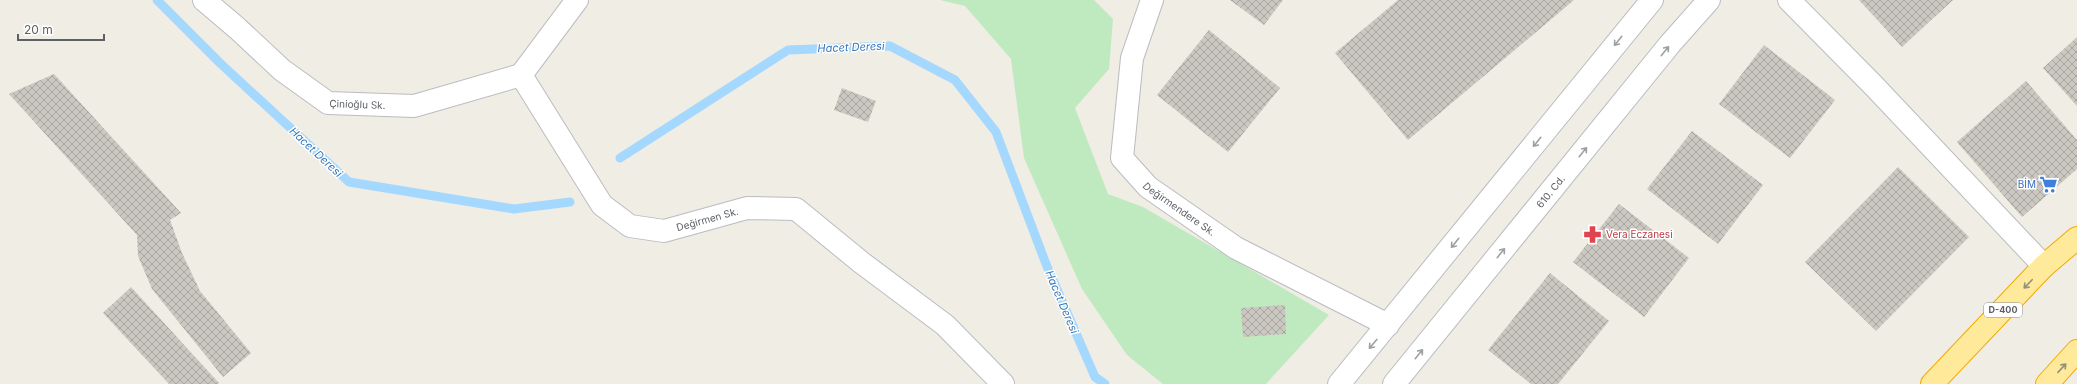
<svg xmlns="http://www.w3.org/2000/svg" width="2077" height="384" viewBox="0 0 2077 384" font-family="Inter,sans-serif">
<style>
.park{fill:#bfeabf}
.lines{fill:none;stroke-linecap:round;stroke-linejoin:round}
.stream{stroke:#a5d8ff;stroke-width:9}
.building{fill:url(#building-cross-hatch)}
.minor-casing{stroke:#b9bcc1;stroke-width:24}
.trunk-casing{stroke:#f4a900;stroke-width:24}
.minor{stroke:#fff;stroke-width:22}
.trunk{stroke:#ffea9b;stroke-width:22}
.oneway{stroke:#9da0a3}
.oneway2{stroke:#959179}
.labels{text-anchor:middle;stroke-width:3;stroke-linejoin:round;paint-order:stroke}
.shield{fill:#fff;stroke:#8d9094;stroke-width:1}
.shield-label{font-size:9px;font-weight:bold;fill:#5c6166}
.street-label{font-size:10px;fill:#5c6166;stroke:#fff}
.shop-label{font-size:10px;fill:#366cbe;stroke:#fff;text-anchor:end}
.health-label{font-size:10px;fill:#be3a42;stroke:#fff;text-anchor:start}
.water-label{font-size:11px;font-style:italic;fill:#3878bb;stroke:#fff}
</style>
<defs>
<pattern id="building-cross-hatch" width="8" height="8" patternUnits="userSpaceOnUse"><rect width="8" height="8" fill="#cbc8c1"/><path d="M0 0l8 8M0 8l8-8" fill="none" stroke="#a8a6a1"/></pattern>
</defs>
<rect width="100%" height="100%" fill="#f0ede4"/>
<!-- park -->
<path class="park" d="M 940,0 L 1094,0 L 1113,19 L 1109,69 L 1075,108 L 1108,194 L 1143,207 L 1329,315 L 1266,384 L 1163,384 L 1127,355 L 1082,289 L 1024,158 L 1011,59 L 965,6 Z"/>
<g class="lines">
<!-- stream -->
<g class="stream">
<path d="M 157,0 L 221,64 L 349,182 L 514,209 L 570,202"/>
<path d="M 620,158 L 788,50 L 890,46 L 955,80 L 996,132 L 1046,264 L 1095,377 L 1105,384"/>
</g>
</g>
<!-- building -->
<g class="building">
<path d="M 1230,0 L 1283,0 L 1264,25 Z"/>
<path d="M 1398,0 L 1574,0 L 1408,140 L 1335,53 Z"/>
<path d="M 1859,0 L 1953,0 L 1902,47 Z"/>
<path d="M 1209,30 L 1280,88 L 1228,152 L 1157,95 Z"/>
<path d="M 2077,37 L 2077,106 L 2043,68 Z"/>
<path d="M 1764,45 L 1835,100 L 1790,158 L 1719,104 Z"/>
<path d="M 54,74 L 181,213 L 170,220 L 182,253 L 200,291 L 251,353 L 223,377 L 152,289 L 138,256 L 137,235 L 9,94 Z"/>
<path d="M 2026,81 L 2077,140 L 2077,169 L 2022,217 L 1957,142 Z"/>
<path d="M 842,88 L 876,101 L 868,122 L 834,110 Z"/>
<path d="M 1692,131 L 1763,185 L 1718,244 L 1647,189 Z"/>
<path d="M 1898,167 L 1969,237 L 1876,331 L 1805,262 Z"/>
<path d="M 1619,204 L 1689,258 L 1644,317 L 1573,262 Z"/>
<path d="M 1550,273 L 1609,321 L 1558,384 L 1531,384 L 1488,350 Z"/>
<path d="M 131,287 L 219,383 L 218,384 L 169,384 L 103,313 Z"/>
<path d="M 1285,305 L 1286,334 L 1243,337 L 1241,308 Z"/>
</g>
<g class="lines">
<defs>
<g id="minor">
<path id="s1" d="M 204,0 L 237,28 L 282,70 L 328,103 L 414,106 L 521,75"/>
<path id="s2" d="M 577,0 L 521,75 L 602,205 L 630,226 L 664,231 L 747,208 L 796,209 L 862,263 L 945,325 L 1003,384"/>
<path id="s3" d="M 1152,0 L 1132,58 L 1122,158 L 1148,187 L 1236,248 L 1388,325"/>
<path d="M 1789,0 L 1874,86 L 2044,266"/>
<path d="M 1339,384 L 1652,0"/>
<path id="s4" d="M 1394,384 L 1670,44 L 1709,0"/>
</g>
<g id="trunk">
<path d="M 1932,384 L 2044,266 L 2077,238"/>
<path d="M 2047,384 L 2077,351"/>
</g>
</defs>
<!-- minor casing -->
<use href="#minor" class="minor-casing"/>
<!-- trunk casing -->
<use href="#trunk" class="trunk-casing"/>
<!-- minor -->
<use href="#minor" class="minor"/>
<!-- trunk -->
<use href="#trunk" class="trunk"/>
</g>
<!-- one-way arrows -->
<defs><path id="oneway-shaft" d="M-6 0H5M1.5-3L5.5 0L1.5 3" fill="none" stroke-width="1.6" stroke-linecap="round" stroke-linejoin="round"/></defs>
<g class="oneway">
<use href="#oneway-shaft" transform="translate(1618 41) rotate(129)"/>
<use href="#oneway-shaft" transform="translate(1665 51) rotate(-51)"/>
<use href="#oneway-shaft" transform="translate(1537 142) rotate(129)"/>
<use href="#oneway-shaft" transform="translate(1583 152) rotate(-51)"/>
<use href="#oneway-shaft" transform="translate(1455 243) rotate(129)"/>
<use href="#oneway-shaft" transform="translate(1501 253) rotate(-51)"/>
<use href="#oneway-shaft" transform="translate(1373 344) rotate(130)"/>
<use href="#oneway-shaft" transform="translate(1419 354) rotate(-51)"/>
</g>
<g class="oneway2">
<use href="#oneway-shaft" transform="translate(2028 284) rotate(134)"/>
<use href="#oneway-shaft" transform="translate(2062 368) rotate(-47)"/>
</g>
<!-- icons -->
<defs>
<symbol id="supermarket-bare" viewBox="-9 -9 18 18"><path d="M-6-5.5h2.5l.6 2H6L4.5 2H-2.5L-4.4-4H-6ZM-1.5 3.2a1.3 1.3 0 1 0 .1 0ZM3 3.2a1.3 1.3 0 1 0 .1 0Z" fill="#3f7fe0" stroke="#fff" stroke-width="2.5" paint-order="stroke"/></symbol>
<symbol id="pharmacy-bare" viewBox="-9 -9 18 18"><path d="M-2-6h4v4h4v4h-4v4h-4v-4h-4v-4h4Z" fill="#e0444e" stroke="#fff" stroke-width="2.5" paint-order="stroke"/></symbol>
</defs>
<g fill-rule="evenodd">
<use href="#supermarket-bare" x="2036" y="172" width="25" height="25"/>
<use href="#pharmacy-bare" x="1580" y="222" width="25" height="25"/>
</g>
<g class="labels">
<!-- shield labels -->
<rect class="shield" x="1984" y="303" width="38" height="14" rx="3"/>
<g class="shield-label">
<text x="2003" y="313">D-400</text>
</g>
<!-- street labels -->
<g class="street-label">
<text dy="4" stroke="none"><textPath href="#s1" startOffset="191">Çinioğlu Sk.</textPath></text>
<text dy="4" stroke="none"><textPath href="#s4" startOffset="248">610. Cd.</textPath></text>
<text dy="4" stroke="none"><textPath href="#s3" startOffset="239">Değirmendere Sk.</textPath></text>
<text dy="4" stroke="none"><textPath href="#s2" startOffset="361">Değirmen Sk.</textPath></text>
</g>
<!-- shop labels -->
<g class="shop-label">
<text x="2036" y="188">BİM</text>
</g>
<!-- health labels -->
<g class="health-label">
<text x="1606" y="238">Vera Eczanesi</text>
</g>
<!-- water labels -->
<g class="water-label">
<text transform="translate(851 47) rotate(-2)" y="4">Hacet Deresi</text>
<text transform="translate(316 152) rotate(43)" y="4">Hacet Deresi</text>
<text transform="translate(1062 302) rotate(67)" y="4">Hacet Deresi</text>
</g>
</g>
<!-- scale -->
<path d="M18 34v6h86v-6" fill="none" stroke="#5c6166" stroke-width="2"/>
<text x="24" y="34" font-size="12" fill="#5c6166" stroke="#ffffff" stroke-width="3" paint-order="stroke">20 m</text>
</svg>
